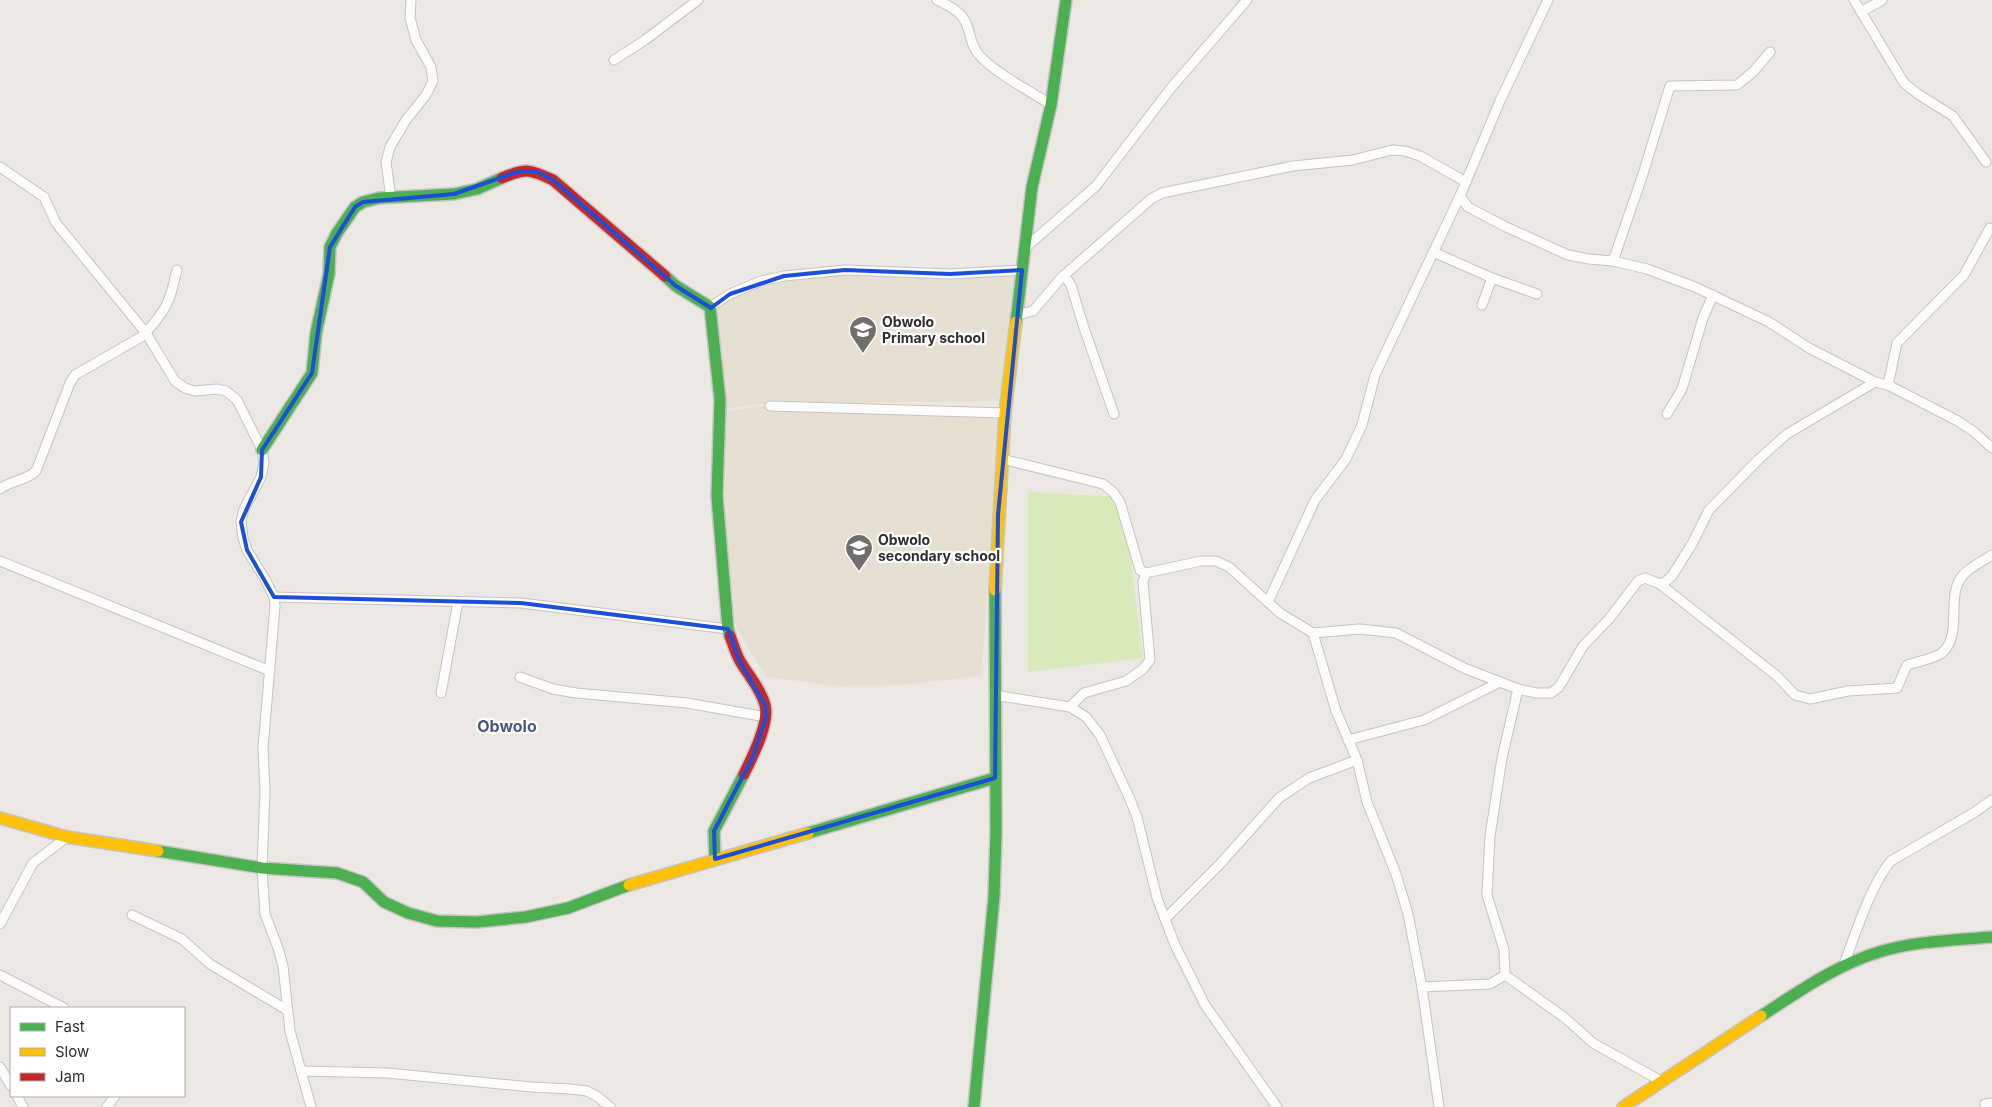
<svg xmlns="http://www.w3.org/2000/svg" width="1992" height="1107" viewBox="0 0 1992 1107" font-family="Inter,sans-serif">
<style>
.education{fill:#e6e0d3}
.pitch{fill:#d9eabb}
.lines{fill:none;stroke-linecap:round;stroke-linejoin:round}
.street-casing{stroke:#c5c4c5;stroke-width:11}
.fast-casing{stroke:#c5c4c5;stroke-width:14}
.slow-casing{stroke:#c5c4c5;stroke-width:14}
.jam-casing{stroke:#c5c4c5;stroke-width:14}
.street{stroke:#fcfcfb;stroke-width:9}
.fast{stroke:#4caf50;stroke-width:11}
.slow{stroke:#ffc107;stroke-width:11}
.jam{stroke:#c62828;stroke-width:11}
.marked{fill:none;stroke:#1d4ed8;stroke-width:4;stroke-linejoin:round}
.labels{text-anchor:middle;stroke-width:4.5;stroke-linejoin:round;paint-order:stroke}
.poi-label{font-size:14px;font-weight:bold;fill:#2e2e2e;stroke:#fff;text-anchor:start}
.quarter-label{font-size:16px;font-weight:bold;fill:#4d5680;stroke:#fff}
</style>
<rect width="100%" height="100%" fill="#ece8e4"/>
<!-- education -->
<g class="education">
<path d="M 1019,272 L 1001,401 L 760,404 L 727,409 L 723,399 L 713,309 L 728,298 L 758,285 L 784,279 L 845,273 Z"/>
<path d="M 760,406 L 1001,415 L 981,676 L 902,685 L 839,686 L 766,677 L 736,628 L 722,515 L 724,412 Z"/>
</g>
<!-- pitch -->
<path class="pitch" d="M 1028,492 L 1123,497 L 1143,658 L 1028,672 Z"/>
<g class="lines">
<defs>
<g id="street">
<path d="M 937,0 C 947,5 959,10 965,21 C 971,32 970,46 980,56 C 998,75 1029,90 1051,105"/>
<path d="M 1854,0 L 1904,83 L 1918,94 L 1953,116 L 1986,162"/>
<path d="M 1861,12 L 1882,0"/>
<path d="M 614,60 L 645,40 L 698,0"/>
<path d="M 0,167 L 44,197 L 56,223 L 146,333 L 175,381 L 185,388 L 195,391 L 217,389 L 226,391 L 237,400 L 262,450 L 264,463 L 261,477 L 244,509 L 241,522 L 243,538 L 247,550 L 265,579 L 274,597 L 275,606 L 263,748 L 265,791 L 262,868 L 265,914 L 278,948 L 283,966 L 290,1031 L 311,1107"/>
<path d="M 1460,196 L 1468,207 L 1504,226 L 1568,255 L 1589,259 L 1613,261 L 1647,269 L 1695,287 L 1769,322 L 1809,348 L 1875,382 L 1888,385 L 1956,420 L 1973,431 L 1992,448"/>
<path d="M 391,198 L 386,162 L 390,147 L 406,120 L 426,95 L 433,81 L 431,67 L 416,40 L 410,18 L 411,0"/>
<path d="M 1025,248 L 1096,186 L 1171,88 L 1247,0"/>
<path d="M 1433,252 L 1492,278 L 1537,294"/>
<path d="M 1613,261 L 1642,177 L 1670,86 L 1737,85 L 1753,72 L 1770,52"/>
<path d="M 1064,275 L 1071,285 L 1084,328 L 1114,414"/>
<path d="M 1482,305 L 1492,278"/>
<path d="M 710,307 L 730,294 L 761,281 L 784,276 L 845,270 L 950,274 L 1022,270"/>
<path d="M 1017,315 L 1033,311 L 1061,278 L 1151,199 L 1162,193 L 1293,166 L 1353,160 L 1392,150 L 1405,151 L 1420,156 L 1466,182"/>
<path d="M 1888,385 L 1897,343 L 1964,275 L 1990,228"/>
<path d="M 770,406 L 1005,413"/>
<path d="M 1667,414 L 1682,389 L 1703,318 L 1713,295"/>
<path d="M 1002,459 L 1103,484 L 1113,492 L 1120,502 L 1140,570 L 1146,573 L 1201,561 L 1216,561 L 1229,567 L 1280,613 L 1313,633 L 1360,629 L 1396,633 L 1464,668 L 1518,689 L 1536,693 L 1551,693 L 1559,687 L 1583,646 L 1609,619 L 1638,581 L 1645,578 L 1660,584 L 1665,582 L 1672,576 L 1692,544 L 1709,510 L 1759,459 L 1787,434 L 1875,382"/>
<path d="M 0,489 C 11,480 26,481 36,471 L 70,383 L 75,375 L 141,337 C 149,330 164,312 168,301 C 172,294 174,280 177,270"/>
<path d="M 0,561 L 270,671"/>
<path d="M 1660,584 L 1777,676 L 1795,695 L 1810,699 L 1848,691 L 1897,688 L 1907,665 C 1916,662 1937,658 1943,652 C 1963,633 1945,596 1963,575 C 1970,567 1983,561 1992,555"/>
<path d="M 274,597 L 521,603 L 728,629"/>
<path d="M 1268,602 L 1315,500 L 1346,459 L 1362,425 L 1375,375 L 1460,196 L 1500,101 L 1548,0"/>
<path d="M 1313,633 L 1336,711 L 1357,760 L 1367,802 L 1396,874 L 1408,914 L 1422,987 L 1439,1107"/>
<path d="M 520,677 L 553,689 L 576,693 L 687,703 L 766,717"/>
<path d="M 1518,689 L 1502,758 L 1490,836 L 1487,895 L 1504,950 L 1505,975 L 1565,1018 L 1593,1043 L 1661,1081"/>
<path d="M 441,693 L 458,602"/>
<path d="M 994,695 L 1070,707 L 1086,717 L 1100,735 L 1129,797 L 1137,817 L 1157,898 L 1175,945 L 1205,1005 L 1277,1107"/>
<path d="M 1070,707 L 1084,693 L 1126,681 L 1143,669 L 1150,660 L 1143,582 L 1146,573"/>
<path d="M 1348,740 L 1424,720 L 1500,682"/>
<path d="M 132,915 L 182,939 L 210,964 L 287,1010"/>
<path d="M 1165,919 L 1220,864 L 1279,798 L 1309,778 L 1357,760"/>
<path d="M 0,924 L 33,863 L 67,837"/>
<path d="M 1843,967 C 1854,938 1871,884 1891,861 L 1975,812 L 1992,800"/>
<path d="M 0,975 L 64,1008"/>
<path d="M 1422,987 L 1490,984 L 1505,975"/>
<path d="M 0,1067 L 11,1086"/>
<path d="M 301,1071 L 388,1073 L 531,1087 L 570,1089 L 587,1091 L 598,1097 L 610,1107"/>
<path d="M 17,1096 L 23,1107"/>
<path d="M 107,1107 L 115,1096"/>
<path d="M 1985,1107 L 1985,1104 L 1992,1103"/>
</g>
<g id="fast">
<path d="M 665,276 L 676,286 L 710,307 L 720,400 L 717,496 L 728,629 L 730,636"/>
<path d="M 1016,322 L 1032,187 L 1051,105 L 1066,0"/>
<path d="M 262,450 L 312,373 L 316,333 L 329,274 L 330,247 L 337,233 L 355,207 L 363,202 L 379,198 L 454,194 L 477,189 L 502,178"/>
<path d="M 808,833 L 995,778"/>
<path d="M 158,851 L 262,868 L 337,873 L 363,882 L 384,902 L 408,913 L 437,921 L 477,922 L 526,917 L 568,908 L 629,885"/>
<path d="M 715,859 L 714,831 L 744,774"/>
<path d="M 1761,1016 C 1798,992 1836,965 1879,952 C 1915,941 1954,940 1992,937"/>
<path d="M 974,1107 L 994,897 L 996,833 L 995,590"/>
</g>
<g id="slow">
<path d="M 995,590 L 1005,413 L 1016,322"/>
<path d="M 0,818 L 67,837 L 158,851"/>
<path d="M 629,885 L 808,833"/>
<path d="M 1623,1107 L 1761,1016"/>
</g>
<g id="jam">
<path d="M 502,178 C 526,168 530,169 553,180 L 665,276"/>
<path d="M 730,636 C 733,644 736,654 740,661 C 748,675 761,689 765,705 C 770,723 752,758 744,774"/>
</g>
</defs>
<!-- street casing -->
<use href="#street" class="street-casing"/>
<!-- fast casing -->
<use href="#fast" class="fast-casing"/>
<!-- slow casing -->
<use href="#slow" class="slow-casing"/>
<!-- jam casing -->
<use href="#jam" class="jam-casing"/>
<!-- street -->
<use href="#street" class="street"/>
<!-- fast -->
<use href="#fast" class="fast"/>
<!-- slow -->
<use href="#slow" class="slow"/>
<!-- jam -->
<use href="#jam" class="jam"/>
</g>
<!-- marked area -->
<path class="marked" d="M 520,171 L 535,171 L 553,180 L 676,286 L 711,308 L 730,294 L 784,276 L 845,270 L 950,274 L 1022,270 L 998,515 L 995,778 L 715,859 L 714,831 L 753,757 L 766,717 L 765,705 L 739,660 L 728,629 L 521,603 L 274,597 L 247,550 L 241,522 L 261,477 L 262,450 L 312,373 L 330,247 L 355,207 L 363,202 L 454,194 Z"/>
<!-- icons -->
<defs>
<symbol id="school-pin" viewBox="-11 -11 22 30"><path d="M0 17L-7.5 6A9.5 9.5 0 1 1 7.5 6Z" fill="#706f6e" stroke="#fff"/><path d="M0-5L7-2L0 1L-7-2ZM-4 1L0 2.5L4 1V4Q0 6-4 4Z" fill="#fff"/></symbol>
</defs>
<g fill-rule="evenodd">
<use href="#school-pin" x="847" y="314" width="32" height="43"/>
<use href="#school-pin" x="843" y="532" width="32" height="43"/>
</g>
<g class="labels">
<!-- poi labels -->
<g class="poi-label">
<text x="882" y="327">Obwolo<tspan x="882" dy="16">Primary school</tspan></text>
<text x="878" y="545">Obwolo<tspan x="878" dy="16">secondary school</tspan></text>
</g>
<!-- quarter labels -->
<g class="quarter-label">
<text x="507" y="732">Obwolo</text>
</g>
</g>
<!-- legend -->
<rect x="10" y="1007" width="175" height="90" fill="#ffffff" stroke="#ababab"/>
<rect x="20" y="1023" width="25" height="8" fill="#4caf50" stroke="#ababab"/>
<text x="55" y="1032" font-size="15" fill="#2e2e2e">Fast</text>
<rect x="20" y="1048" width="25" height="8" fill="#ffc107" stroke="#ababab"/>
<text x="55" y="1057" font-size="15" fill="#2e2e2e">Slow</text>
<rect x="20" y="1073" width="25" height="8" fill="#c62828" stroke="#ababab"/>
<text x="55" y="1082" font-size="15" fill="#2e2e2e">Jam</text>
</svg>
